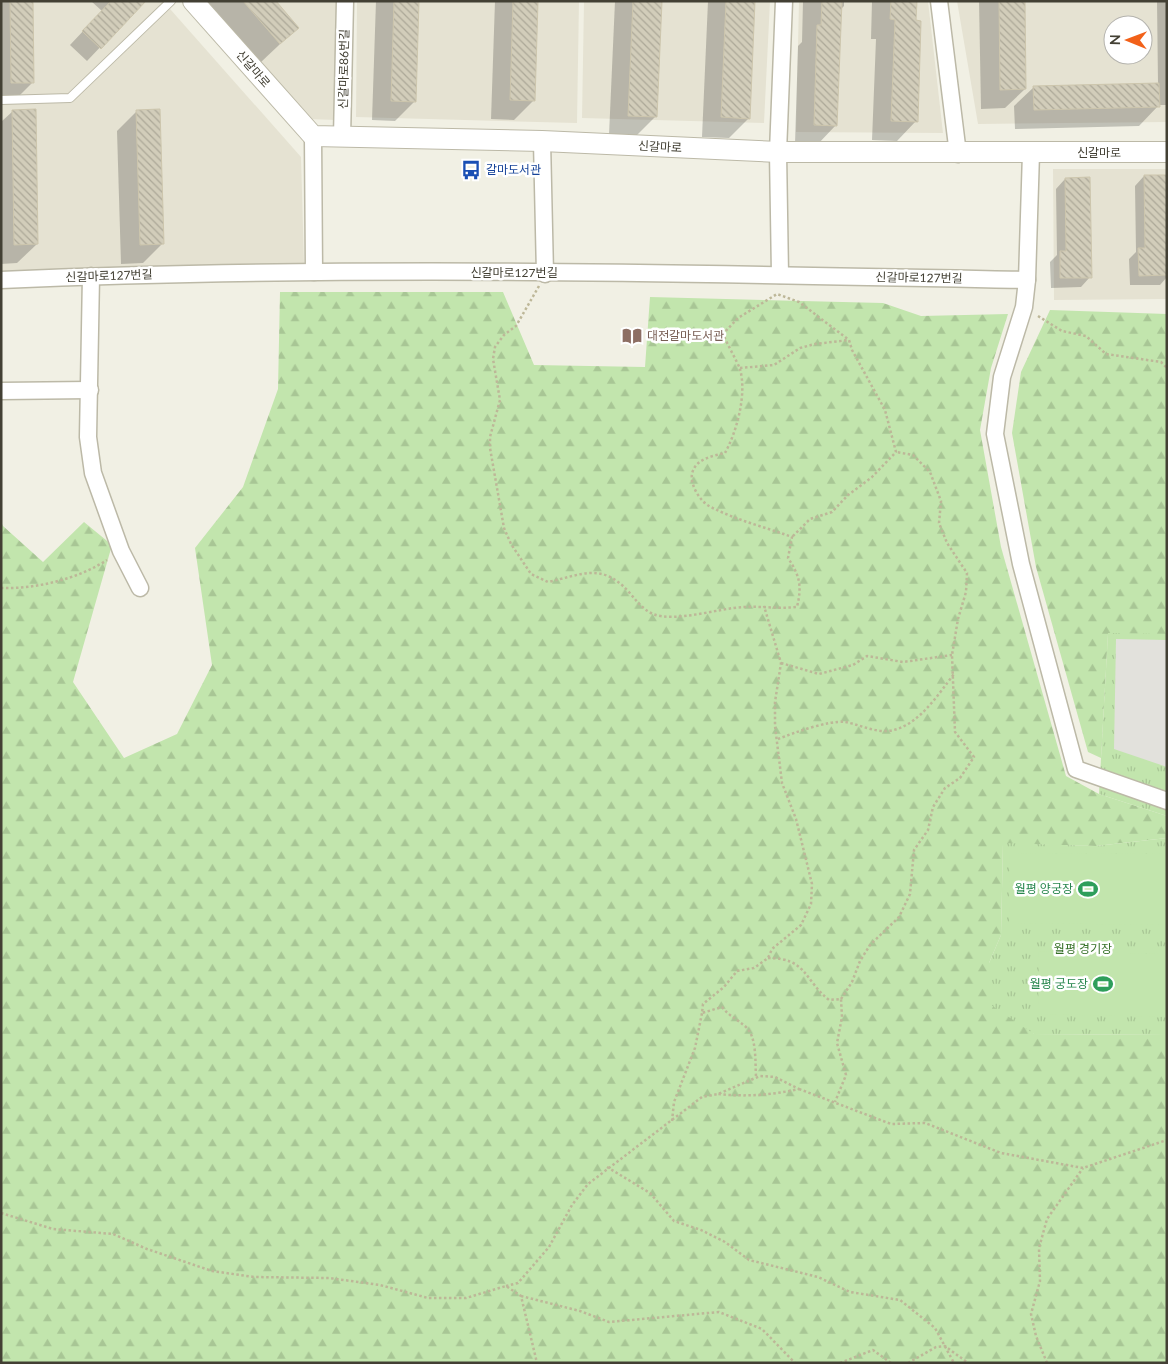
<svg xmlns="http://www.w3.org/2000/svg" width="1168" height="1364" viewBox="0 0 1168 1364" font-family="Lato,'Noto Sans KR',sans-serif">
<style>
.residential{fill:#e5e2d2;fill-rule:evenodd}
.forest{fill:url(#forest-firs)}
.park{fill:url(#park-tufts)}
.garden{fill:#c2e5ad}
.parking{fill:#e2e1dc}
.shadow{fill:#0003}
.building{fill:url(#building-back-hatch);stroke:#cdc6ad}
.lines{fill:none;stroke-linecap:round;stroke-linejoin:round}
.service-casing{stroke:#bcb9a7;stroke-width:10}
.minor-casing{stroke:#bcb9a7;stroke-width:19}
.tertiary-casing{stroke:#bcb9a7;stroke-width:22}
.path{stroke:#bdb798;stroke-width:2.5;stroke-dasharray:2.5 2.5;stroke-linecap:butt}
.service{stroke:#fff;stroke-width:8}
.minor{stroke:#fff;stroke-width:16}
.tertiary{stroke:#fff;stroke-width:20}
.labels{text-anchor:middle;stroke-width:5;stroke-linejoin:round;paint-order:stroke}
.street-label{font-size:12px;fill:#434034;stroke:#fff}
.transit-label{font-size:12px;fill:#164399;stroke:#fff;text-anchor:start}
.education-label{font-size:12px;fill:#785e54;stroke:#fff;text-anchor:start}
.leisure-label{font-size:12px;fill:#27864d;stroke:#fff;text-anchor:end}
.park-label{font-size:12px;fill:#38722a;stroke:#fff}
</style>
<defs>
<pattern id="forest-firs" width="22" height="20" patternUnits="userSpaceOnUse" patternTransform="scale(1.25)"><rect width="22" height="20" fill="#c2e5ad"/><path d="M5 1l3.5 6h-7zM16 11l3.5 6h-7z" fill="#a8c695"/></pattern>
<pattern id="park-tufts" width="24" height="20" patternUnits="userSpaceOnUse" patternTransform="scale(1.25)"><rect width="24" height="20" fill="#c2e5ad"/><path d="M3 7l-1-3M5 7V3M7 7l1-3M15 17l-1-3M17 17v-4M19 17l1-3" fill="none" stroke="#a8c695"/></pattern>
<pattern id="building-back-hatch" width="6" height="6" patternUnits="userSpaceOnUse" patternTransform="scale(1.25)"><rect width="6" height="6" fill="#d2cdba"/><path d="M-1 5l2 2M0 0l6 6M5-1l2 2" fill="none" stroke="#aca898"/></pattern>
</defs>
<rect width="100%" height="100%" fill="#f1f0e4"/>
<!-- residential -->
<g class="residential">
<path d="M 1,1 L 163,1 L 301,157 L 304,263 L 1,271 Z"/>
<path d="M 206,1 L 338,1 L 336,120 L 309,119 Z"/>
<path d="M 357,1 L 579,1 L 577,123 L 356,117 Z"/>
<path d="M 584,1 L 770,1 L 764,123 L 582,118 Z"/>
<path d="M 799,1 L 928,1 L 943,133 L 796,132 Z"/>
<path d="M 957,1 L 1167,1 L 1167,122 L 978,124 ZM 1113,25 L 1143,25 L 1143,55 L 1113,55 Z"/>
<path d="M 1053,169 L 1167,169 L 1167,299 L 1054,300 Z"/>
</g>
<!-- forest -->
<g class="forest">
<path d="M 280,292 L 503,292 L 534,365 L 645,367 L 650,297 L 883,303 L 921,316 L 1008,314 L 991,368 L 980,430 L 1001,547 L 1066,776 L 1099,794 L 1167,816 L 1167,838 L 1096,846 L 1003,844 L 1001,935 L 989,963 L 1034,1034 L 1167,1035 L 1167,1363 L 1,1363 L 1,522 L 3,526 L 43,562 L 84,522 L 112,545 L 73,682 L 124,758 L 177,734 L 212,665 L 195,548 L 243,487 L 278,389 Z"/>
<path d="M 1050,310 L 1167,314 L 1167,634 L 1108,634 L 1101,758 L 1088,752 L 1036,567 L 1012,433 L 1021,372 Z"/>
</g>
<!-- park -->
<g class="park">
<path d="M 1108,633 L 1167,634 L 1167,816 L 1099,794 Z"/>
<path d="M 1167,838 L 1167,1035 L 1034,1034 L 988,1003 L 989,963 L 1001,935 L 1003,843 L 1096,846 Z"/>
</g>
<!-- garden -->
<g class="garden">
<path d="M 1010,853 L 1167,854 L 1167,925 L 1009,923 Z"/>
<path d="M 1039,951 L 1167,954 L 1167,1017 L 1038,1014 Z"/>
</g>
<!-- parking -->
<path class="parking" d="M 1116,639 L 1167,640 L 1167,767 L 1114,749 Z"/>
<!-- shadow -->
<g class="shadow">
<path d="M 1,1 L 32,1 L 33,82 L 13,102 L 1,102 Z"/>
<path d="M 91,1 L 144,1 L 87,61 L 70,45 L 102,11 Z"/>
<path d="M 206,1 L 274,1 L 297,28 L 260,63 Z"/>
<path d="M 376,1 L 418,1 L 414,102 L 395,121 L 372,120 Z"/>
<path d="M 495,1 L 537,1 L 534,100 L 514,120 L 491,119 Z"/>
<path d="M 615,1 L 661,1 L 656,116 L 636,136 L 609,135 Z"/>
<path d="M 708,1 L 754,1 L 749,118 L 729,138 L 702,137 Z"/>
<path d="M 803,1 L 844,1 L 844,6 L 840,10 L 836,125 L 817,145 L 795,144 L 798,46 L 802,42 Z"/>
<path d="M 872,1 L 916,1 L 916,121 L 897,141 L 872,140 L 876,39 L 871,39 Z"/>
<path d="M 979,1 L 1023,1 L 1025,89 L 1005,108 L 981,109 Z"/>
<path d="M 1157,1 L 1167,1 L 1167,105 L 1159,105 L 1139,126 L 1015,129 L 1014,106 L 1034,87 L 1158,84 Z"/>
<path d="M 13,111 L 37,244 L 17,263 L 1,264 L 1,122 Z"/>
<path d="M 137,111 L 162,244 L 143,263 L 121,264 L 117,131 Z"/>
<path d="M 1144,176 L 1167,176 L 1167,277 L 1160,285 L 1130,285 L 1129,259 L 1136,252 L 1135,186 Z"/>
<path d="M 1065,179 L 1090,277 L 1081,287 L 1051,288 L 1050,262 L 1057,255 L 1056,189 Z"/>
</g>
<!-- building -->
<g class="building">
<path d="M 10,1 L 33,1 L 34,83 L 11,83 Z"/>
<path d="M 111,1 L 146,1 L 101,49 L 82,31 Z"/>
<path d="M 243,1 L 276,1 L 299,28 L 280,44 Z"/>
<path d="M 394,1 L 419,1 L 416,102 L 391,101 Z"/>
<path d="M 513,1 L 538,1 L 535,101 L 510,100 Z"/>
<path d="M 633,1 L 662,1 L 657,117 L 628,116 Z"/>
<path d="M 726,1 L 755,1 L 750,119 L 721,117 Z"/>
<path d="M 822,1 L 842,1 L 837,126 L 814,125 L 817,25 L 821,25 Z"/>
<path d="M 891,1 L 917,1 L 916,20 L 921,21 L 918,122 L 891,121 L 895,20 L 890,19 Z"/>
<path d="M 999,1 L 1025,1 L 1026,89 L 1000,90 Z"/>
<path d="M 1159,83 L 1160,107 L 1034,110 L 1033,86 Z"/>
<path d="M 36,109 L 38,244 L 14,245 L 12,110 Z"/>
<path d="M 160,109 L 164,244 L 140,245 L 136,110 Z"/>
<path d="M 1144,175 L 1167,175 L 1167,275 L 1139,276 L 1138,248 L 1145,248 Z"/>
<path d="M 1090,177 L 1092,278 L 1060,278 L 1060,251 L 1066,251 L 1065,178 Z"/>
</g>
<g class="lines">
<defs>
<path id="service" d="M 1,100 L 70,98 L 171,1"/>
<g id="minor">
<path d="M 939,1 L 958,154"/>
<path d="M 313,136 L 314,272"/>
<path d="M 342,137 L 345,1"/>
<path d="M 542,141 L 545,274"/>
<path d="M 1031,153 L 1027,280 L 1024,307 L 1002,377 L 995,434 L 1021,564 L 1076,769 L 1167,801"/>
<path d="M 780,275 L 778,152 L 784,1"/>
<path d="M 91,276 L 88,437 L 93,473 L 121,551 L 140,588"/>
<path d="M 1,280 C 343,265 686,273 1027,280"/>
<path d="M 1,391 L 90,390"/>
</g>
<path id="tertiary" d="M 193,1 L 313,136 L 542,141 L 778,152 L 1167,152"/>
</defs>
<!-- service casing -->
<use href="#service" class="service-casing"/>
<!-- minor casing -->
<use href="#minor" class="minor-casing"/>
<!-- tertiary casing -->
<use href="#tertiary" class="tertiary-casing"/>
<!-- path -->
<g class="path">
<path d="M 539,286 L 516,326 L 504,335 L 495,347 L 493,359 L 500,400 L 490,437 L 490,448 L 504,528 L 511,544 L 531,574 L 548,582 C 581,575 601,562 628,591 C 636,600 642,609 653,614 C 675,623 719,608 744,607 C 762,606 779,609 797,607 C 802,586 800,576 788,558 L 792,537 C 765,527 735,520 709,506 C 700,501 690,485 692,474 C 695,459 712,456 725,453 C 737,431 747,394 740,369 C 737,361 727,344 723,334 L 738,318 L 777,294 L 799,302 L 849,340 L 852,350 L 885,410 L 896,452 L 872,477 L 848,495 L 832,512 L 810,519 L 792,537"/>
<path d="M 1038,316 L 1062,331 L 1086,336 L 1106,354 L 1161,362 L 1167,368"/>
<path d="M 740,368 L 774,365 L 800,348 L 815,344 L 849,340"/>
<path d="M 1,588 C 36,589 78,579 107,560"/>
<path d="M 781,663 L 819,674 L 853,665 L 867,656 L 903,662 L 952,655"/>
<path d="M 778,739 C 793,733 829,720 845,722 C 857,724 869,730 882,731 C 914,733 937,696 954,674"/>
<path d="M 768,958 C 807,958 804,980 829,1000 L 841,999 L 842,1017 L 837,1043 L 846,1075 L 835,1102"/>
<path d="M 841,999 L 852,982 L 860,961 L 870,945 L 899,917 L 910,894 L 914,850 L 928,830 L 933,807 L 945,788 L 960,778 L 974,757 L 955,732 L 952,655 L 958,619 L 966,592 L 967,573 L 947,543 L 939,523 L 941,501 L 930,472 L 913,455 L 896,452"/>
<path d="M 756,1076 C 755,1062 757,1037 746,1027 C 737,1019 729,1016 722,1007 L 702,1013 L 703,1004 L 724,987 L 737,971 L 754,968 L 768,958 L 772,949 L 801,925 L 811,904 L 812,884 L 796,819 L 782,783 L 775,726 L 775,702 L 781,663 L 764,606"/>
<path d="M 799,1089 L 891,1124 L 925,1123 L 1001,1153 L 1083,1168 L 1167,1140"/>
<path d="M 672,1121 L 674,1102 L 695,1048 L 702,1013"/>
<path d="M 607,1167 L 650,1193 L 674,1221 L 701,1230 L 725,1242 L 749,1260 L 818,1277 L 850,1292 L 900,1300 L 935,1328 L 954,1363"/>
<path d="M 1,1213 L 53,1229 L 113,1234 L 147,1249 L 212,1271 L 254,1277 L 329,1278 L 380,1285 L 428,1298 L 466,1298 L 506,1286 L 521,1296 L 537,1363"/>
<path d="M 506,1286 L 518,1283 L 549,1247 L 572,1205 L 588,1184 L 702,1097 L 718,1094 L 760,1076 L 775,1077 L 799,1089 C 772,1095 745,1097 718,1094"/>
<path d="M 521,1296 L 580,1311 L 609,1322 L 719,1312 L 762,1329 L 795,1363"/>
<path d="M 840,1363 L 873,1350 L 891,1363"/>
<path d="M 908,1363 L 936,1347 L 945,1346 L 968,1363"/>
<path d="M 1047,1363 L 1036,1336 L 1031,1314 L 1040,1281 L 1039,1248 L 1047,1219 L 1083,1168"/>
</g>
<!-- service -->
<use href="#service" class="service"/>
<!-- minor -->
<use href="#minor" class="minor"/>
<!-- tertiary -->
<use href="#tertiary" class="tertiary"/>
</g>
<!-- icons -->
<defs>
<symbol id="bus-bare" viewBox="-9 -9 18 18"><path d="M-5-6H5V4H4V6H2V4H-2V6H-4V4H-5ZM-3.5-4V0h7V-4ZM-3.5 1.2v1.5H-2V1.2ZM2 1.2v1.5H3.5V1.2Z" fill="#1a4fb4" stroke="#fff" stroke-width="2.5" paint-order="stroke"/></symbol>
<symbol id="library-bare" viewBox="-9 -9 18 18"><path d="M-6-4Q-3-5.5-.7-3.5V5Q-3 3-6 4ZM6-4Q3-5.5 .7-3.5V5Q3 3 6 4Z" fill="#8d6e63" stroke="#fff" stroke-width="2.5" paint-order="stroke"/></symbol>
<symbol id="stadium-bare" viewBox="-9 -9 18 18"><path d="M0-5a6.5 5 0 1 0 0 10a6.5 5 0 1 0 0-10ZM-3.5-1.8h7v3.6h-7Z" fill="#2e9e5b" stroke="#fff" stroke-width="2.5" paint-order="stroke"/></symbol>
</defs>
<g fill-rule="evenodd">
<use href="#bus-bare" x="457" y="156" width="28" height="28"/>
<use href="#library-bare" x="618" y="322" width="28" height="28"/>
<use href="#stadium-bare" x="1074" y="875" width="28" height="28"/>
<use href="#stadium-bare" x="1089" y="970" width="28" height="28"/>
</g>
<g class="labels">
<!-- street labels -->
<g class="street-label">
<text transform="translate(253 69) rotate(49)" y="4">신갈마로</text>
<text transform="translate(344 69) rotate(-89)" y="4">신갈마로86번길</text>
<text transform="translate(660 147) rotate(3)" y="4">신갈마로</text>
<text x="1099" y="157">신갈마로</text>
<text x="514" y="277">신갈마로127번길</text>
<text transform="translate(109 276) rotate(-2)" y="4">신갈마로127번길</text>
<text transform="translate(919 278) rotate(1)" y="4">신갈마로127번길</text>
</g>
<!-- transit labels -->
<g class="transit-label">
<text x="486" y="174">갈마도서관</text>
</g>
<!-- education labels -->
<g class="education-label">
<text x="647" y="340">대전갈마도서관</text>
</g>
<!-- leisure labels -->
<g class="leisure-label">
<text x="1073" y="893">월평 양궁장</text>
<text x="1088" y="988">월평 궁도장</text>
</g>
<!-- park labels -->
<g class="park-label">
<text x="1083" y="953">월평 경기장</text>
</g>
</g>
<!-- border -->
<rect width="1168" height="1364" fill="none" stroke="#434034" stroke-width="5"/>
<!-- north arrow -->
<g transform="translate(1128 40) rotate(271)"><circle r="24" fill="#ffffff" stroke="#b4b3ae"/>
<path d="M0-4L9 19L0 12L-9 19Z" fill="#f26119"/>
<text y="-8" font-size="14" font-weight="bold" text-anchor="middle" fill="#434034">N</text>
</g>
</svg>
